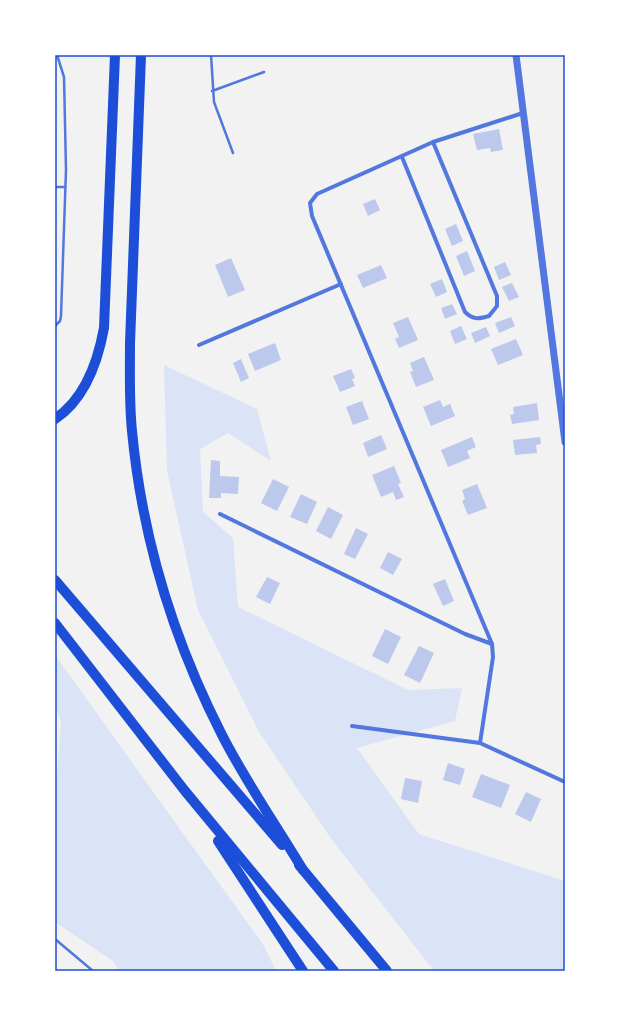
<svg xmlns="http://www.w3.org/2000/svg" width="620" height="1026" viewBox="0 0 620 1026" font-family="Lora,serif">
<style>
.green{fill:#dbe4f7}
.building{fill:#bdc9ec}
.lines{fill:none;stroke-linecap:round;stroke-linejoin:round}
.service{stroke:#5277de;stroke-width:2.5}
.minor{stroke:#5277de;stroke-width:4}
.tertiary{stroke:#5277de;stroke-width:7}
.motorway{stroke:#1d4ed8;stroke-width:10}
.neatline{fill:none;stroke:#1d4ed8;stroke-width:1.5}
</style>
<rect width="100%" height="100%" fill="#f2f2f2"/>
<!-- green -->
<g class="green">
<path d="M 164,365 L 257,409 L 271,461 L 228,433 L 200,449 L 203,512 L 233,538 L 238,607 L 408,690 L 462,688 L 455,721 L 357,748 L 419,834 L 565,881 L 565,971 L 434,971 L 332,840 L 259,732 L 198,610 L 167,471 Z"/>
<path d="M 55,655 L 264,946 L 276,971 L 119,971 L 113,961 L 55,922 L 55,803 L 61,722 L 55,705 Z"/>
</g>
<!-- building -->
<g class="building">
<path d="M 499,129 L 503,150 L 491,152 L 490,148 L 477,150 L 473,134 Z"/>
<path d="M 375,199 L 380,210 L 368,216 L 363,204 Z"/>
<path d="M 456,224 L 463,241 L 452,246 L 445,229 Z"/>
<path d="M 467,251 L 475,271 L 464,276 L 456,256 Z"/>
<path d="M 231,258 L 245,290 L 228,297 L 215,265 Z"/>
<path d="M 505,262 L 511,275 L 499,280 L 494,267 Z"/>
<path d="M 381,265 L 387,278 L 363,288 L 357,275 Z"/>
<path d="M 442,279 L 447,292 L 436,297 L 430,284 Z"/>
<path d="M 512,283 L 519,297 L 509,301 L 502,287 Z"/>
<path d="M 452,304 L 457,314 L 445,319 L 441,308 Z"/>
<path d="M 408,317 L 418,340 L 399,348 L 395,339 L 399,337 L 393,323 Z"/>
<path d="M 511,317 L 515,326 L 499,333 L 495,323 Z"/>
<path d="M 461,326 L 467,339 L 455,344 L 450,331 Z"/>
<path d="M 486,327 L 490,336 L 475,343 L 471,333 Z"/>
<path d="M 516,339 L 523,355 L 498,365 L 491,349 Z"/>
<path d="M 275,343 L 281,360 L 255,371 L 248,354 Z"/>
<path d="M 424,357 L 434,380 L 416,387 L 410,372 L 413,371 L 410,363 Z"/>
<path d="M 241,359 L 249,378 L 241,382 L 233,363 Z"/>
<path d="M 351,369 L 355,378 L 352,379 L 355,386 L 340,392 L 333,376 Z"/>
<path d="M 440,400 L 443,407 L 450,404 L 455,416 L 431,426 L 423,407 Z"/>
<path d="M 362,401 L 369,419 L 353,425 L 346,407 Z"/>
<path d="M 537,403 L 539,420 L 512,424 L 510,415 L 514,414 L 513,407 Z"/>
<path d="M 381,435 L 387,449 L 368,457 L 363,443 Z"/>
<path d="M 472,437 L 476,447 L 467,451 L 470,458 L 448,467 L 441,450 Z"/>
<path d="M 540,437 L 541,444 L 536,445 L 537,453 L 515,455 L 513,440 Z"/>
<path d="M 211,460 L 220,461 L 220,476 L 239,477 L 238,494 L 221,493 L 221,498 L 209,498 Z"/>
<path d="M 394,466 L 401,483 L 398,484 L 404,497 L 396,500 L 393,492 L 381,497 L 372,475 Z"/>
<path d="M 273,479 L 289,487 L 277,511 L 261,503 Z"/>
<path d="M 477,484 L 487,508 L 468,515 L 462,501 L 465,499 L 462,490 Z"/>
<path d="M 301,494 L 317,502 L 307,524 L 290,517 Z"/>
<path d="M 328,507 L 343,515 L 331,539 L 316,531 Z"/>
<path d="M 356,528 L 368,534 L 355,559 L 344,554 Z"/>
<path d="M 388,552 L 402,559 L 393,575 L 380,568 Z"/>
<path d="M 267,577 L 280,583 L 270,604 L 256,597 Z"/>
<path d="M 445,579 L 454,601 L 443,606 L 433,584 Z"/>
<path d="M 385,629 L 401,637 L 388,664 L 372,656 Z"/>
<path d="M 419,646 L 434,653 L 420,683 L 404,675 Z"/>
<path d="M 448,763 L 465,769 L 460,785 L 443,780 Z"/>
<path d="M 481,774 L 510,785 L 501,808 L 472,797 Z"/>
<path d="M 405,778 L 422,781 L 418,803 L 401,799 Z"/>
<path d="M 526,792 L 541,799 L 531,822 L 515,814 Z"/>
</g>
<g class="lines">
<!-- service -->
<g class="service">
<path d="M 211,55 L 214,102 L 233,153"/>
<path d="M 212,91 L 264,72"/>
<path d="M 55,187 L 65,187"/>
<path d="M 55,326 L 60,321 L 61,316 L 66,170 L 64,77 L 57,55"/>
<path d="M 55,939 L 93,971"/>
</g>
<!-- minor -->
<g class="minor">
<path d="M 402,157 L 465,312 C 473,320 479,319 489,316 L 497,306 L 497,296 L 433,142"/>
<path d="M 199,345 L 341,284"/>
<path d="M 220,514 L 465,634 L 492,644"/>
<path d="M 352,726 L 480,743 L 565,782"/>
<path d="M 480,743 L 493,657 L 492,644 L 312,216 L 310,203 L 317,194 L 433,142 L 523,113"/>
</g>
<!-- tertiary -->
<path class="tertiary" d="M 516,55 L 565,442"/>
<!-- motorway -->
<g class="motorway">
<path d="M 141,55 L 130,343 C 130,372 129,402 132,431 C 142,537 174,641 222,735 C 246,782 276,825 303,870"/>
<path d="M 55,419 C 85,399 98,361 104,328 L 115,55"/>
<path d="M 55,580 L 282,845"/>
<path d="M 55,623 L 185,791 L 334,971"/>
<path d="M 218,841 L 303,971"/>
<path d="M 299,865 L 387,971"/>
</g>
</g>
<!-- border -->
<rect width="620" height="1026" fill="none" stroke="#ffffff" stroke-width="112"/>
<rect x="56" y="56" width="508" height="914" class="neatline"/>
</svg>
